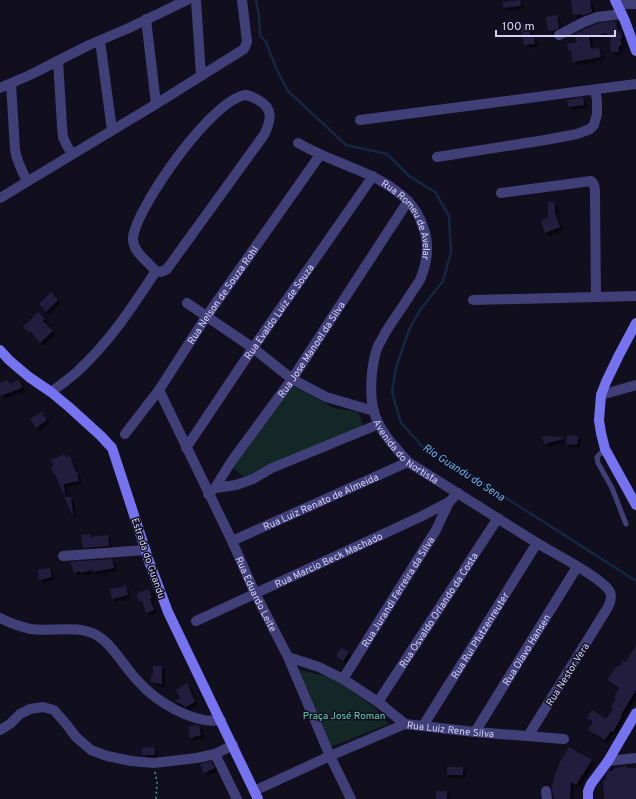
<svg xmlns="http://www.w3.org/2000/svg" width="636" height="799" viewBox="0 0 636 799" font-family="Overpass,sans-serif">
<style>
.green{fill:#122726}
.lines{fill:none;stroke-linecap:round;stroke-linejoin:round}
.stream{stroke:#142742;stroke-width:2.5}
.building{fill:#231d3d;filter:url(#shadow)}
.path{stroke:#3ba49c;stroke-width:1.5;stroke-dasharray:2 3;stroke-linecap:butt}
.lane{stroke:#403f78;stroke-width:5}
.street{stroke:#403f78;stroke-width:10}
.secondary{stroke:#7573ef;stroke-width:10}
.labels{text-anchor:middle;stroke-width:3;stroke-linejoin:round;paint-order:stroke}
.street-label{font-size:10px;fill:#d5d1fa;stroke:#110f1e}
.park-label{font-size:10px;fill:#66d1b5;stroke:#110f1e}
.water-label{font-size:11px;font-style:italic;fill:#6bb2ee;stroke:#110f1e}
</style>
<defs>
<filter id="shadow"><feDropShadow dx="3" dy="3" stdDeviation="1" flood-color="#0009"/></filter>
</defs>
<rect width="100%" height="100%" fill="#110f1e"/>
<!-- green -->
<g class="green">
<path d="M 292,385 L 334,408 L 358,412 L 361,418 L 363,427 L 245,478 L 232,467 Z"/>
<path d="M 295,669 L 333,678 L 374,707 L 389,724 L 331,747 Z"/>
</g>
<g class="lines">
<!-- stream -->
<path class="stream" d="M 256,0 L 259,16 L 260,35 L 266,42 L 276,68 L 288,91 L 346,145 L 387,154 L 409,176 L 435,192 L 449,216 L 451,252 L 443,281 L 420,310 L 409,330 L 396,368 L 392,392 L 401,423 L 423,447 L 464,471 L 636,581"/>
</g>
<!-- building -->
<g class="building">
<path d="M 520,0 L 521,6 L 503,8 L 503,2 Z"/>
<path d="M 571,0 L 590,0 L 592,12 L 582,16 L 582,14 L 573,15 Z"/>
<path d="M 557,15 L 559,28 L 556,30 L 548,31 L 546,17 Z"/>
<path d="M 615,21 L 618,32 L 620,31 L 622,38 L 620,39 L 622,45 L 619,46 L 619,52 L 611,52 L 610,35 L 607,35 L 607,33 L 589,37 L 591,49 L 599,48 L 601,57 L 573,62 L 571,51 L 568,51 L 567,44 L 577,42 L 575,34 L 587,28 L 599,23 Z"/>
<path d="M 529,24 L 531,38 L 534,37 L 535,44 L 524,45 L 520,25 Z"/>
<path d="M 583,97 L 584,105 L 568,107 L 567,100 Z"/>
<path d="M 548,202 L 555,203 L 555,213 L 560,227 L 545,233 L 541,222 L 543,221 L 542,220 L 548,218 Z"/>
<path d="M 51,292 L 58,300 L 46,312 L 39,304 Z"/>
<path d="M 38,312 L 45,319 L 43,321 L 53,331 L 40,343 L 31,332 L 30,333 L 23,327 Z"/>
<path d="M 8,380 L 9,384 L 19,380 L 22,388 L 0,396 L 0,383 Z"/>
<path d="M 42,412 L 47,420 L 36,428 L 30,419 Z"/>
<path d="M 567,435 L 578,436 L 577,445 L 566,444 Z"/>
<path d="M 546,436 L 566,438 L 544,444 L 542,437 Z"/>
<path d="M 65,454 L 66,457 L 70,456 L 76,472 L 77,471 L 79,481 L 64,484 L 65,497 L 71,497 L 73,515 L 72,515 L 55,474 L 54,475 L 51,467 L 54,466 L 51,460 Z"/>
<path d="M 90,534 L 90,537 L 108,535 L 109,546 L 83,548 L 81,535 Z"/>
<path d="M 112,559 L 114,568 L 93,572 L 92,570 L 81,573 L 80,571 L 74,573 L 70,562 Z"/>
<path d="M 50,568 L 52,577 L 39,580 L 38,570 Z"/>
<path d="M 126,586 L 128,595 L 112,599 L 110,589 Z"/>
<path d="M 149,589 L 152,598 L 150,599 L 154,610 L 146,613 L 142,601 L 139,602 L 136,594 Z"/>
<path d="M 636,645 L 636,690 L 621,715 L 622,716 L 613,732 L 611,731 L 605,740 L 588,730 L 593,722 L 587,718 L 592,710 L 606,719 L 613,709 L 611,707 L 616,699 L 614,697 L 619,688 L 607,680 L 616,667 L 617,667 L 618,666 L 620,666 L 623,661 L 626,662 Z"/>
<path d="M 341,648 L 349,652 L 343,661 L 336,656 Z"/>
<path d="M 153,666 L 162,666 L 162,684 L 151,682 L 151,675 L 153,675 Z"/>
<path d="M 187,683 L 195,702 L 186,707 L 175,701 L 180,698 L 176,690 Z"/>
<path d="M 197,725 L 199,725 L 201,735 L 190,738 L 188,727 Z"/>
<path d="M 154,747 L 155,755 L 142,755 L 142,748 Z"/>
<path d="M 569,747 L 592,760 L 576,785 L 571,782 L 570,799 L 554,799 L 552,789 L 553,780 L 560,762 Z"/>
<path d="M 211,761 L 215,768 L 204,773 L 200,764 Z"/>
<path d="M 626,766 L 626,768 L 636,768 L 636,799 L 604,799 L 603,780 L 606,780 L 606,775 L 609,770 L 612,772 L 615,768 Z"/>
<rect x="447" y="767" width="16" height="8"/>
<rect x="436" y="791" width="11" height="8"/>
</g>
<g class="lines">
<!-- path -->
<path class="path" d="M 155,772 L 157,782 L 156,799"/>
<!-- lane -->
<path class="lane" d="M 605,449 L 597,457 L 598,463 L 612,488 L 626,524"/>
<!-- street -->
<g class="street">
<path d="M 196,0 L 201,76"/>
<path d="M 618,4 L 636,4"/>
<path d="M 146,19 L 156,104"/>
<path d="M 559,35 L 584,22 L 597,17 L 622,14"/>
<path d="M 100,41 L 112,130"/>
<path d="M 58,61 L 62,126 L 63,137 L 66,144 L 72,154"/>
<path d="M 11,84 L 15,150 C 17,162 22,171 27,181"/>
<path d="M 0,88 L 30,75 L 89,45 L 129,28 L 187,0"/>
<path d="M 246,95 C 251,96 254,97 258,100 C 274,108 271,121 264,135 L 167,269 C 164,271 160,273 156,271 C 154,270 151,266 150,265 C 142,257 132,249 133,237 C 138,205 213,98 246,95 Z"/>
<path d="M 360,120 L 636,84"/>
<path id="s1" d="M 298,143 C 305,147 313,151 320,154 C 352,169 381,175 408,201 C 415,208 420,217 423,227 C 430,244 427,263 420,280 C 417,285 413,290 410,295 C 402,308 393,320 385,333 C 383,338 380,342 378,346 C 371,364 369,394 374,412 C 380,432 395,447 408,462 C 451,489 494,516 537,543 C 552,552 604,579 610,592 C 613,599 609,606 605,612 L 528,736"/>
<path d="M 437,157 L 545,140 L 577,134 L 590,129 L 594,125 L 597,114 L 597,100 L 595,90"/>
<path d="M 501,193 L 591,181 C 596,185 595,192 595,198 L 596,297"/>
<path d="M 0,198 L 156,104 L 244,49 L 247,42 L 242,0"/>
<path d="M 473,300 L 636,296"/>
<path d="M 187,303 L 253,348 L 292,379 L 326,397 L 374,411"/>
<path id="s2" d="M 159,390 L 232,541 L 255,593 L 288,657 L 330,756 L 351,799"/>
<path d="M 51,392 C 60,385 71,378 80,369 C 111,340 133,306 156,271"/>
<path d="M 601,395 L 636,385"/>
<path id="s3" d="M 125,434 L 159,390 L 206,317 L 320,155"/>
<path id="s4" d="M 186,448 L 253,348 L 373,176"/>
<path d="M 215,488 L 236,485 L 253,479 L 272,468 L 379,424"/>
<path id="s5" d="M 208,494 L 215,488 L 231,462 L 292,379 L 408,201"/>
<path id="s6" d="M 232,541 L 408,462"/>
<path d="M 63,556 L 145,550"/>
<path d="M 0,618 C 10,623 20,627 31,629 C 53,632 78,624 98,636 C 112,644 126,669 138,681 C 155,701 194,725 221,720"/>
<path id="s7" d="M 196,621 L 420,517 L 449,502 L 458,493"/>
<path d="M 288,657 L 319,667 L 343,679 L 378,702 L 405,724"/>
<path id="s8" d="M 343,679 L 436,530 L 449,502"/>
<path id="s9" d="M 378,702 L 498,518"/>
<path id="s10" d="M 423,726 L 537,543"/>
<path d="M 0,730 L 10,724 L 20,714 L 30,709 L 43,707 L 54,710 L 67,725 L 76,737 L 91,750 L 107,756 L 131,761 L 154,763 L 197,758 L 215,754 L 233,745"/>
<path id="s11" d="M 475,732 L 577,567"/>
<path d="M 215,754 L 237,799"/>
<path d="M 608,761 L 636,758"/>
<path id="s12" d="M 254,791 L 330,756 L 405,724 L 475,732 L 564,739"/>
<path d="M 546,791 L 547,799"/>
</g>
<!-- secondary -->
<g class="secondary">
<path d="M 615,0 L 625,21 L 636,51"/>
<path d="M 636,323 L 619,355 L 606,382 L 601,395 L 599,420 L 601,433 L 605,449 L 636,505"/>
<path d="M 0,350 L 9,360 L 29,377 L 51,392 L 69,407 L 101,436 L 112,448 L 117,463 L 149,561 L 168,612 L 258,799"/>
<path d="M 588,799 L 588,791 L 591,784 L 608,761 L 636,713"/>
</g>
</g>
<g class="labels">
<!-- street labels -->
<g class="street-label">
<text dy="4" stroke="none"><textPath href="#s1" startOffset="141">Rua Romeu de Avelar</textPath></text>
<text dy="4" stroke="none"><textPath href="#s3" startOffset="170">Rua Nelson de Souza Rohl</textPath></text>
<text dy="4" stroke="none"><textPath href="#s4" startOffset="165">Rua Evaldo Luiz de Souza</textPath></text>
<text dy="4" stroke="none"><textPath href="#s5" startOffset="178">Rua Jose Manoel da Silva</textPath></text>
<text dy="4" stroke="none"><textPath href="#s1" startOffset="407">Avenida do Nortista</textPath></text>
<text dy="4" stroke="none"><textPath href="#s6" startOffset="97">Rua Luiz Renato de Almeida</textPath></text>
<text transform="translate(149 558) rotate(71)" y="4">Estrada do Guandu</text>
<text dy="4" stroke="none"><textPath href="#s7" startOffset="146">Rua Marcio Beck Machado</textPath></text>
<text dy="4" stroke="none"><textPath href="#s8" startOffset="103">Rua Jurandi Ferreira da Silva</textPath></text>
<text dy="4" stroke="none"><textPath href="#s2" startOffset="226">Rua Eduardo Leite</textPath></text>
<text dy="4" stroke="none"><textPath href="#s9" startOffset="110">Rua Osvaldo Orlando da Costa</textPath></text>
<text dy="4" stroke="none"><textPath href="#s10" startOffset="107">Rua Rui Pfutzenreuter</textPath></text>
<text dy="4" stroke="none"><textPath href="#s11" startOffset="97">Rua Olavo Hansen</textPath></text>
<text transform="translate(567 674) rotate(-58)" y="4">Rua Nestor Vera</text>
<text dy="4" stroke="none"><textPath href="#s12" startOffset="211">Rua Luiz Rene Silva</textPath></text>
</g>
<!-- park labels -->
<g class="park-label">
<text x="344" y="719">Praça José Roman</text>
</g>
<!-- water labels -->
<g class="water-label">
<text transform="translate(464 472) rotate(33)" y="4">Rio Guandu do Sena</text>
</g>
</g>
<!-- scale -->
<path d="M496 30v6h119v-6" fill="none" stroke="#d5d1fa" stroke-width="2"/>
<text x="502" y="30" font-size="12" fill="#d5d1fa" stroke="#110f1e" stroke-width="3" paint-order="stroke">100 m</text>
</svg>
